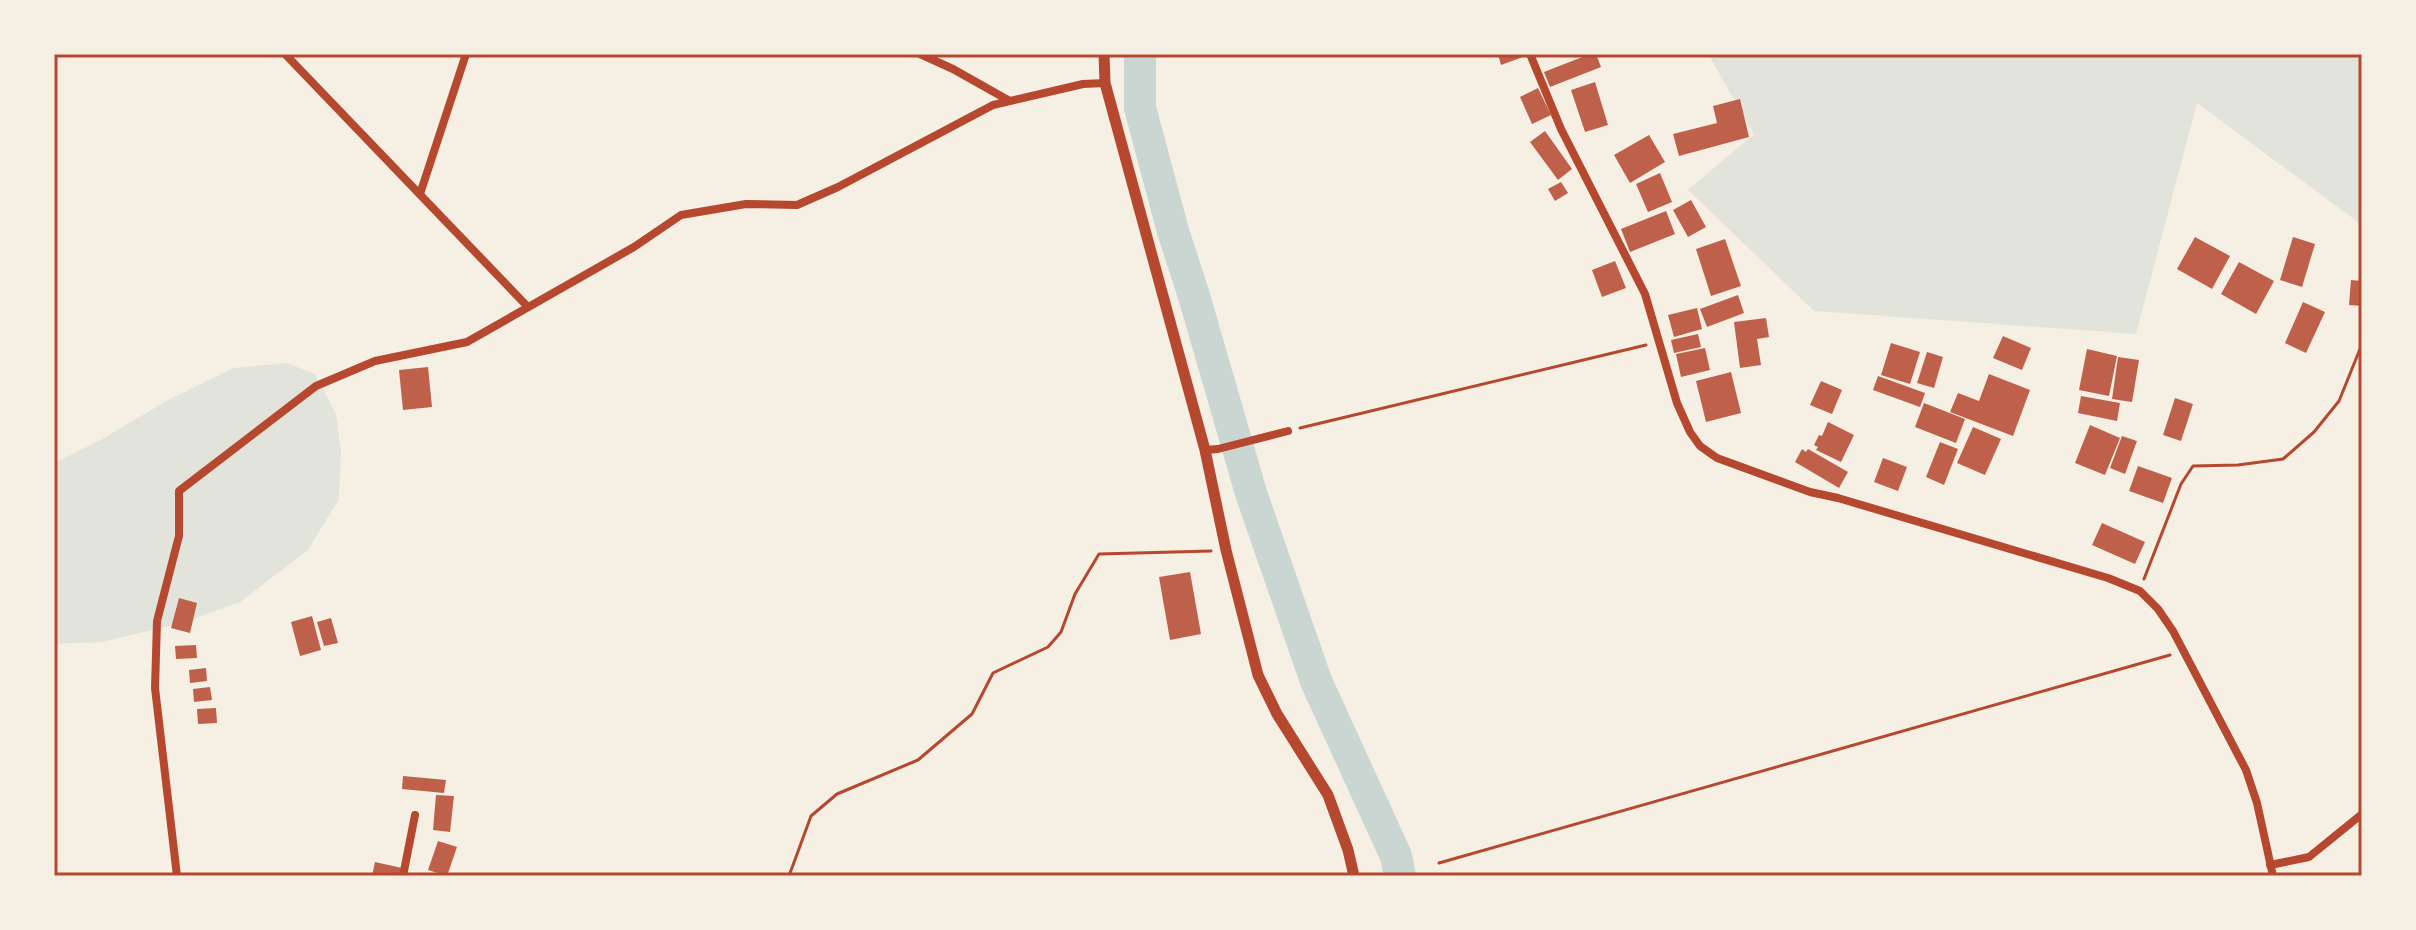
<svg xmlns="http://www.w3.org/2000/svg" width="2416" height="930" viewBox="0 0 2416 930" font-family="'DM Sans',sans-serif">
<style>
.green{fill:#e2e4dc}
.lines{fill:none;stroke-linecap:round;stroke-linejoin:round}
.river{stroke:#c9d6d2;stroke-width:32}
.building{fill:#bf614a}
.path{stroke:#b5482f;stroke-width:3}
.minor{stroke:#b5482f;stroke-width:8}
.tertiary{stroke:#b5482f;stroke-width:11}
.neatline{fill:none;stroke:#b5482f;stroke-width:3}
</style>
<rect width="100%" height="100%" fill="#f6efe4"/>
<!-- green -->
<g class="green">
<path d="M 1708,54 L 2362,54 L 2362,225 L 2197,103 L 2136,334 L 1814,311 L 1688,190 L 1754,134 Z"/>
<path d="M 287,363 L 315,374 L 336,414 L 341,452 L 339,499 L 308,550 L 240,602 L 185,622 L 103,642 L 54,644 L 54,463 L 99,441 L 168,400 L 233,368 Z"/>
</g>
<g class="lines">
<!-- river -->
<path class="river" d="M 1140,54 L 1140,108 L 1173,231 L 1194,296 L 1251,493 L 1316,681 L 1396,856 L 1400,876"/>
</g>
<!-- building -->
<g class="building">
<path d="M 1498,54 L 1522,54 L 1523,57 L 1501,65 Z"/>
<path d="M 1596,54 L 1601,67 L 1550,87 L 1544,72 L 1590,54 Z"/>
<path d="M 1595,82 L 1608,125 L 1585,132 L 1571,90 Z"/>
<path d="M 1538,88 L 1551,115 L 1532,124 L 1520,97 Z"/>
<path d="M 1740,99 L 1749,137 L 1679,156 L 1673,134 L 1717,123 L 1713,106 Z"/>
<path d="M 1545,131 L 1572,169 L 1558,180 L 1530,142 Z"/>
<path d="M 1649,135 L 1665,162 L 1630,183 L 1614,155 Z"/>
<path d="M 1660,173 L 1672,202 L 1648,212 L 1636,184 Z"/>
<path d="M 1561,182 L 1568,193 L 1555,201 L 1548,189 Z"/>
<path d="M 1691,200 L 1706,227 L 1688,237 L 1673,210 Z"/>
<path d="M 1666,211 L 1675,234 L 1630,252 L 1621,229 Z"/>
<path d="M 2195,237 L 2230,256 L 2212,289 L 2177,269 Z"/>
<path d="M 2293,237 L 2315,244 L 2302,287 L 2280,280 Z"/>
<path d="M 1725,239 L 1741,286 L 1711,296 L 1696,249 Z"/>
<path d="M 1615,261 L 1626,288 L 1602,297 L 1592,270 Z"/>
<path d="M 2239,262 L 2274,281 L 2256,314 L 2221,294 Z"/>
<path d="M 2351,280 L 2362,281 L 2362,306 L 2349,305 Z"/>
<path d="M 1738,295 L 1744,313 L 1707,327 L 1700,309 Z"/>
<path d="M 2303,302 L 2325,312 L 2306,353 L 2285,343 Z"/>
<path d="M 1697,308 L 1702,329 L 1674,337 L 1668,315 Z"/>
<path d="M 1766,318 L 1769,337 L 1757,339 L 1761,365 L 1740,368 L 1734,322 Z"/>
<path d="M 1698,334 L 1701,347 L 1674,353 L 1671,340 Z"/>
<path d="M 2003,336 L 2031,348 L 2022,370 L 1993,358 Z"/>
<path d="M 1891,343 L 1920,352 L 1910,384 L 1881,375 Z"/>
<path d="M 1705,348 L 1710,370 L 1681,377 L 1676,354 Z"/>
<path d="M 2087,349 L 2117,356 L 2109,396 L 2079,390 Z"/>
<path d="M 1927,352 L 1943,357 L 1934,388 L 1917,383 Z"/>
<path d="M 2118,357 L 2139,360 L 2132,402 L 2112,399 Z"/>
<path d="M 428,367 L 432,407 L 403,410 L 399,370 Z"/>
<path d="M 1731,372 L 1741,413 L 1706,422 L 1696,381 Z"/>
<path d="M 1989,374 L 2030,390 L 2013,436 L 1950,412 L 1958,393 L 1979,401 Z"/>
<path d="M 1878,376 L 1925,393 L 1920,407 L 1873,390 Z"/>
<path d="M 1821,381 L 1842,390 L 1832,414 L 1810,405 Z"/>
<path d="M 2081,396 L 2120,403 L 2117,421 L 2078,413 Z"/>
<path d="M 2175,398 L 2193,404 L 2181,441 L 2163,435 Z"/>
<path d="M 1924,403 L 1965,419 L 1956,443 L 1915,427 Z"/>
<path d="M 1828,422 L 1854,435 L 1841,462 L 1816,450 L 1818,447 L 1814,445 L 1819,435 L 1822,436 Z"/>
<path d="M 2090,425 L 2120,438 L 2105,475 L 2075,463 Z"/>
<path d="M 1973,427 L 2001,439 L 1985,475 L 1957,463 Z"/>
<path d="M 2122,436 L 2137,441 L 2125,474 L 2110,468 Z"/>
<path d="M 1940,442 L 1958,449 L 1944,485 L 1926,477 Z"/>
<path d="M 1802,449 L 1806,452 L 1808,449 L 1848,472 L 1839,488 L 1795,462 Z"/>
<path d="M 1883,458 L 1907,467 L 1898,491 L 1874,482 Z"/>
<path d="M 2138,466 L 2172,478 L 2163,503 L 2129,491 Z"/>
<path d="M 2102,523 L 2145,542 L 2135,564 L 2092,545 Z"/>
<path d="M 1190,572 L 1201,634 L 1170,640 L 1159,577 Z"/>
<path d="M 179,598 L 197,603 L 190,633 L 171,628 Z"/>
<path d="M 312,616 L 321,650 L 300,656 L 291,622 Z"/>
<path d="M 331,618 L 338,643 L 324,646 L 317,622 Z"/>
<path d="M 196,645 L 197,658 L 176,659 L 175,646 Z"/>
<path d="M 206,668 L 207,681 L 190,683 L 189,670 Z"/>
<path d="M 210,687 L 212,700 L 194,702 L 193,689 Z"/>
<path d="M 216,708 L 217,723 L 198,724 L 197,709 Z"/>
<path d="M 403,776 L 446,780 L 444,793 L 402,789 Z"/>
<path d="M 436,795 L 454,796 L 450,832 L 433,830 Z"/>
<path d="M 438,841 L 457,847 L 447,876 L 428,870 Z"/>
<path d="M 375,862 L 402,868 L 400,876 L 372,876 Z"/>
</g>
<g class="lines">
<!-- path -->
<g class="path">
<path d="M 1300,428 L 1646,345"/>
<path d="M 2144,579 L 2181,484 L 2193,466 L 2238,465 L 2283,459 L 2314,432 L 2339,401 L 2362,344"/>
<path d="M 1439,863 L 2170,655"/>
<path d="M 789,876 L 811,816 L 837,794 L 918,760 L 972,714 L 993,673 L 1048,647 L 1061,632 L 1075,594 L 1099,554 L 1211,551"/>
</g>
<!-- minor -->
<g class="minor">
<path d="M 285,54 L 527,306"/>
<path d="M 920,54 L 953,69 L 1008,100"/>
<path d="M 1530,54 L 1561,129 L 1645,294 L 1677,403 L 1690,432 L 1700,446 L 1717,458 L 1810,492 L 1838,498 L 2108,578 L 2140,591 L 2158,609 L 2173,631 L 2246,770 L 2257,803 L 2273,876"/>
<path d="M 420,194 L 466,54"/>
<path d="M 1205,450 L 1218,449 L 1288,431"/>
<path d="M 2270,865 L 2309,857 L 2362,814"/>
<path d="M 177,876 L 155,688 L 157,621 L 179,536 L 179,491 L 316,386 L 375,361 L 467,342 L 634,247 L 681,215 L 746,204 L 797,205 L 838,187 L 993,105 L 1083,84 L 1105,83"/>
<path d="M 403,876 L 415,815"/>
</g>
<!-- tertiary -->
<path class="tertiary" d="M 1104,54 L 1105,83 L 1205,450 L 1226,550 L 1258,675 L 1277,714 L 1328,795 L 1348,850 L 1354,876"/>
</g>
<!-- border -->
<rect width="2416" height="930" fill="none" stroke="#f6efe4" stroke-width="112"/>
<rect x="56" y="56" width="2304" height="818" class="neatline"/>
</svg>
